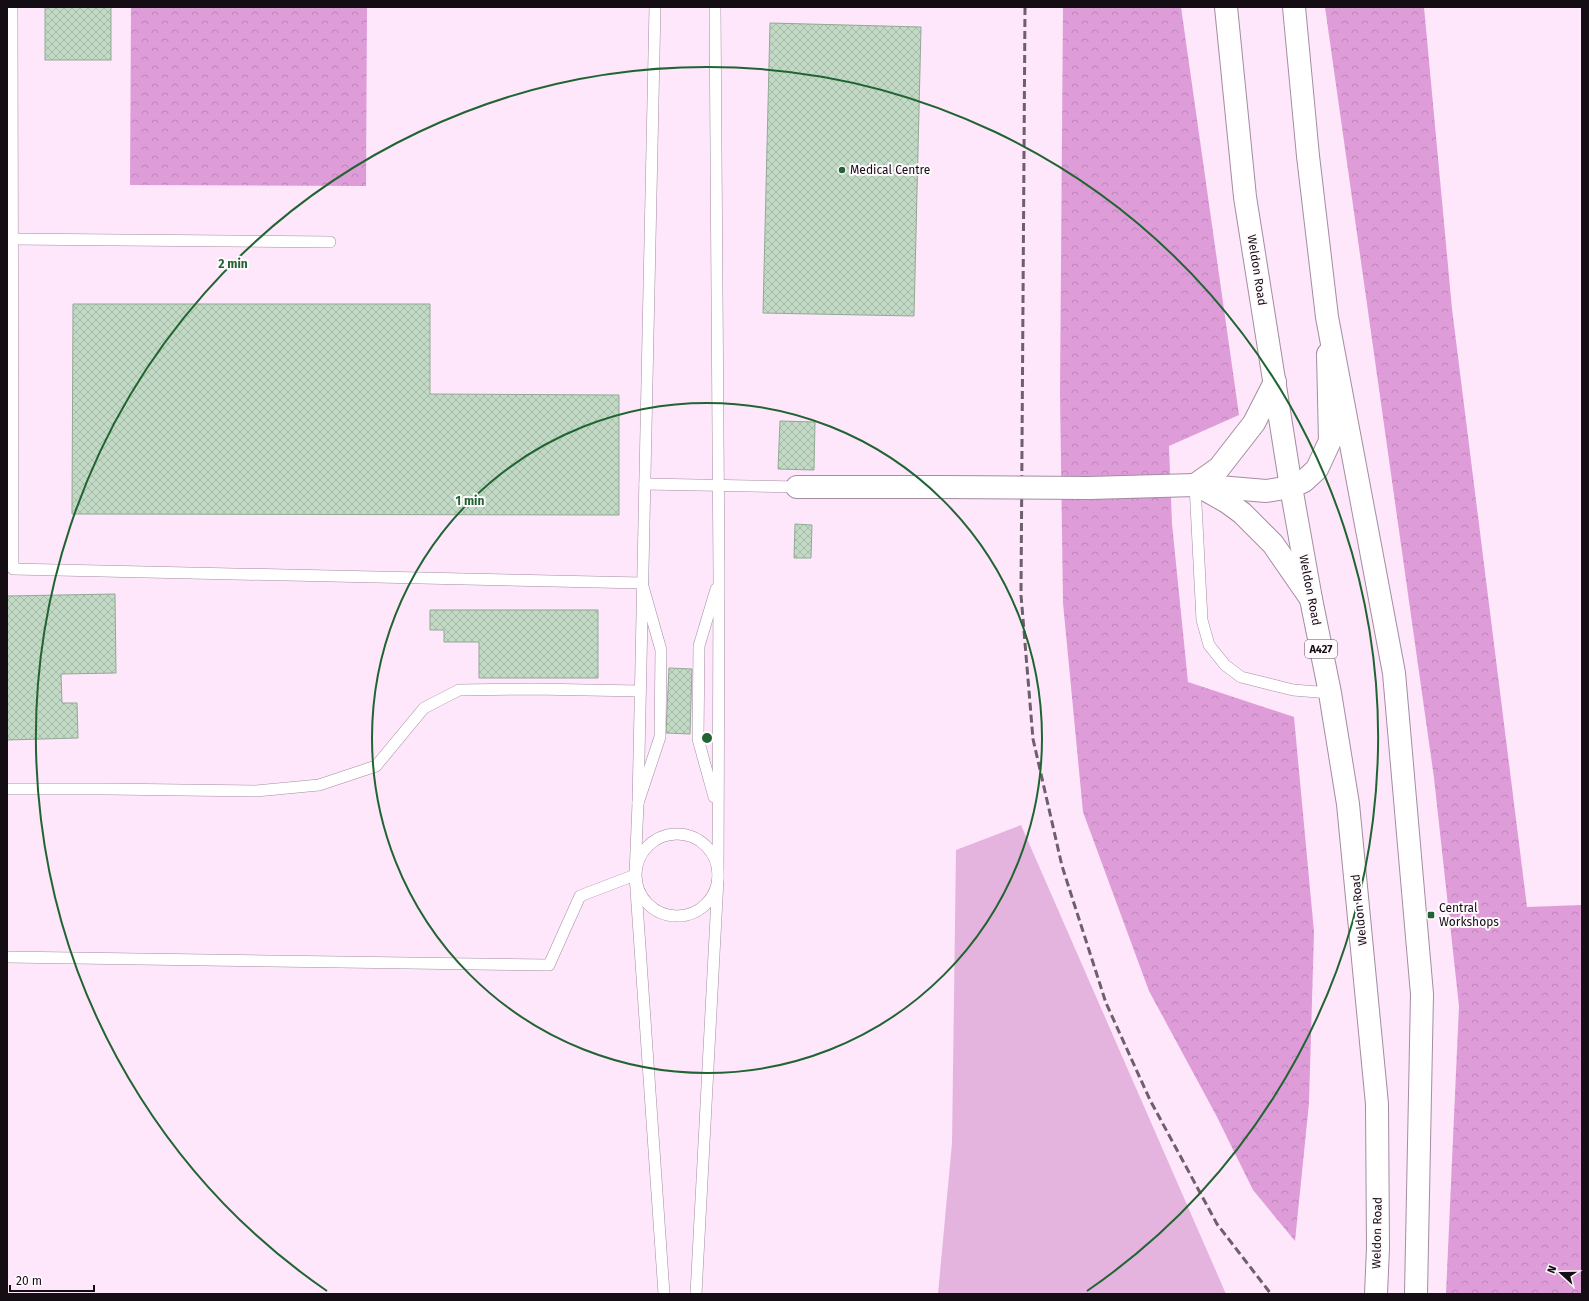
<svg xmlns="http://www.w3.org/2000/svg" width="1589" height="1301" viewBox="0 0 1589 1301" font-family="'Fira Sans',sans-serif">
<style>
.grass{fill:#e4b4df}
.forest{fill:url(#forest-crowns)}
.building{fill:url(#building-cross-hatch);stroke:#92a995}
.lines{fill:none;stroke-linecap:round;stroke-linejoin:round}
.service-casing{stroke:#a38da0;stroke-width:12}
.minor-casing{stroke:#a38da0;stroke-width:24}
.trunk-casing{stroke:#a38da0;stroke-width:24}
.service{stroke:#fff;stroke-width:11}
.minor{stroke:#fff;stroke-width:22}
.trunk{stroke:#fff;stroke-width:22}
.rail{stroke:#6d5f6b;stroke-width:3;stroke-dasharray:8 4;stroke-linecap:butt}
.minor-bridge-casing{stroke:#a38da0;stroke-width:24;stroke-linecap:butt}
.minor-bridge{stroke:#fff;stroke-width:22}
.ring{fill:none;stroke:#206531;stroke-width:2}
.poi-dot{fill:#206531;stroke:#fffafe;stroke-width:1.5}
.labels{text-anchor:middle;stroke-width:4;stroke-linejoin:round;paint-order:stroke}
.shield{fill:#fffafe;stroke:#5b545a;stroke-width:1}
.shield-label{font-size:11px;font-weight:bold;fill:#150d14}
.poi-label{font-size:12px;fill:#150d14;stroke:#fffafe;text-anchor:start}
.street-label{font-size:12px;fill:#150d14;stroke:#fffafe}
.centre{fill:#206531;stroke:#fffafe;stroke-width:2}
.ring-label{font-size:12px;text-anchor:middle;font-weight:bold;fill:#206531;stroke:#fffafe;stroke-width:4;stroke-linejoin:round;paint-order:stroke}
</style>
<defs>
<pattern id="forest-crowns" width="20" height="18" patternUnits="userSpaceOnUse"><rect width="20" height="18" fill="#de9dd8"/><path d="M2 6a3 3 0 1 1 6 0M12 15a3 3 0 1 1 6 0" fill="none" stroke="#be86b8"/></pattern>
<pattern id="building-cross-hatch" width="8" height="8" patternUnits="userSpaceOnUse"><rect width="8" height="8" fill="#c2dac5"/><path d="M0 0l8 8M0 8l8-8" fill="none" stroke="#a6baa8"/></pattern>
</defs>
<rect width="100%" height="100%" fill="#fee6fb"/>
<!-- grass -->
<path class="grass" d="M 1021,825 L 1226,1294 L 938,1294 L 952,1143 L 956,850 Z"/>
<!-- forest -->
<g class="forest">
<path d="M 131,7 L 367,7 L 366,186 L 130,185 Z"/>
<path d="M 1063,7 L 1181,7 L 1239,415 L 1169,446 L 1172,524 L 1188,682 L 1294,717 L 1314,932 L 1309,1103 L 1295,1241 L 1253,1190 L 1216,1115 L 1149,991 L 1083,812 L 1063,603 L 1060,393 Z"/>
<path d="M 1325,7 L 1424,7 L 1452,309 L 1527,907 L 1582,905 L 1582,1294 L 1446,1294 L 1459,1006 L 1434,778 Z"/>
</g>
<!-- building -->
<g class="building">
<rect x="45" y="7" width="66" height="53"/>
<path d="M 770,23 L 921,27 L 914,316 L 763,313 Z"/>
<path d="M 73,304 L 430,304 L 430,394 L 619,395 L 619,515 L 72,514 Z"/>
<path d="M 780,421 L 815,422 L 814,470 L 778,469 Z"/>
<path d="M 795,524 L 812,525 L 811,558 L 794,558 Z"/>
<path d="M 115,594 L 116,673 L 61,674 L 62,703 L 77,703 L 78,738 L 7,740 L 7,596 Z"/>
<path d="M 430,610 L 598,610 L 598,678 L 479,678 L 479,642 L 444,642 L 444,630 L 430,630 Z"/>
<path d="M 669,668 L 692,669 L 690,734 L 666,733 Z"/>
</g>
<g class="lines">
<defs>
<g id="service">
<path d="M 12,7 L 13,569 L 642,583 L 661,650 L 660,737 L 638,803"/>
<path d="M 655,7 L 638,803 L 635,875 L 664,1294"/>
<path d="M 11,239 L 330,242"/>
<path d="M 645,484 L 797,487"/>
<path d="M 1195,485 L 1202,620 L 1209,645 L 1225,665 L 1241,677 L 1293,690 L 1330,693"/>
<path d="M 7,789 L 108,789 L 256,791 L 319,785 L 376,766 L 424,708 L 459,690 L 534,689 L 640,691"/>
<path d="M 714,797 L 698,739 L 699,646 L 716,589"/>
<circle cx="677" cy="875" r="41"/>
<path d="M 7,957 L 549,965 L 580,896 L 635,875"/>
<path d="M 696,1294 L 718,879 L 719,577 L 715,7"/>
</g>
<g id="minor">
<path d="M 1195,485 L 1219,468 L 1254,423 L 1275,382"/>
<path d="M 797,487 L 942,487"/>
<path d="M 1089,488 L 1195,485 L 1266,491 L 1291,487 L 1304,481 L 1317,469 L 1330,441 L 1328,354"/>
<path d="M 1204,489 L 1227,502 L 1242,513 L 1273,544 L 1311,599"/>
</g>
<g id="trunk">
<path d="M 1226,7 L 1245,197 L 1291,487 L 1311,599 L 1330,693 L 1348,804 L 1377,1104 L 1378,1248 L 1376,1294"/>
<path d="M 1294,7 L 1308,156 L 1327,317 L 1394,673 L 1422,994 L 1416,1294"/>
</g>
</defs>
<!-- service casing -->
<use href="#service" class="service-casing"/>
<!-- minor casing -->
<use href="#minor" class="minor-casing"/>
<!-- trunk casing -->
<use href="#trunk" class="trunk-casing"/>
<!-- service -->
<use href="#service" class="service"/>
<!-- minor -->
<use href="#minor" class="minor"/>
<!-- trunk -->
<use href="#trunk" class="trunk"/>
<!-- rail -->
<path class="rail" d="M 1025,7 L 1021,595 L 1033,739 L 1062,866 L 1106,1003 L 1150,1100 L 1217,1224 L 1271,1294"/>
<defs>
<path id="minor-bridge" d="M 942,487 L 1089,488"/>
</defs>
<!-- minor-bridge casing -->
<use href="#minor-bridge" class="minor-bridge-casing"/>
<!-- minor-bridge -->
<use href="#minor-bridge" class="minor-bridge"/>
</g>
<!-- distance rings -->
<g class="ring">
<circle cx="707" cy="738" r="335"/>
<path d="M327 1291A671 671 0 1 1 1087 1291"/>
</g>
<!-- markers -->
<g class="poi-dot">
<circle cx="842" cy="170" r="4"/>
<rect x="1427" y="911" width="8" height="8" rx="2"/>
</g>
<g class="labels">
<!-- shield labels -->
<rect class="shield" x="1305" y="640" width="32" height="18" rx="3"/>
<g class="shield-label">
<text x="1321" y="653">A427</text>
</g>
<!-- poi labels -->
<g class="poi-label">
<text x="850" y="174">Medical Centre</text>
<text x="1439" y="912">Central<tspan x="1439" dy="14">Workshops</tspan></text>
</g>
<!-- street labels -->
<g class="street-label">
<text transform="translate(1257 270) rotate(81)" y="4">Weldon Road</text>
<text transform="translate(1310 590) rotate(79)" y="4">Weldon Road</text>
<text transform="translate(1359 910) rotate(-96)" y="4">Weldon Road</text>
<text transform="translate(1377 1233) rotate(-89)" y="4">Weldon Road</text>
</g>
</g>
<circle cx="707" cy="738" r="6" class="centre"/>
<g class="ring-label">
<text x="233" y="268">2 min</text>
<text x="470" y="505">1 min</text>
</g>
<!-- border -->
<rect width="1589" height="1301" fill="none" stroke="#150d14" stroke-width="16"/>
<!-- north arrow -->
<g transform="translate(1561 1273) rotate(291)" stroke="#fffafe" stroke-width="3" paint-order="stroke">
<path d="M0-3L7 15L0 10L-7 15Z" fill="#150d14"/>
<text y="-6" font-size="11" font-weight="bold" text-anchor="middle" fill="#150d14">N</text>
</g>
<!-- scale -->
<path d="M10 1285v6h84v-6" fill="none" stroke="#150d14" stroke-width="2"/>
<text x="16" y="1285" font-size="12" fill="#150d14" stroke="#fffafe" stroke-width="3" paint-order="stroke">20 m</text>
</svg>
